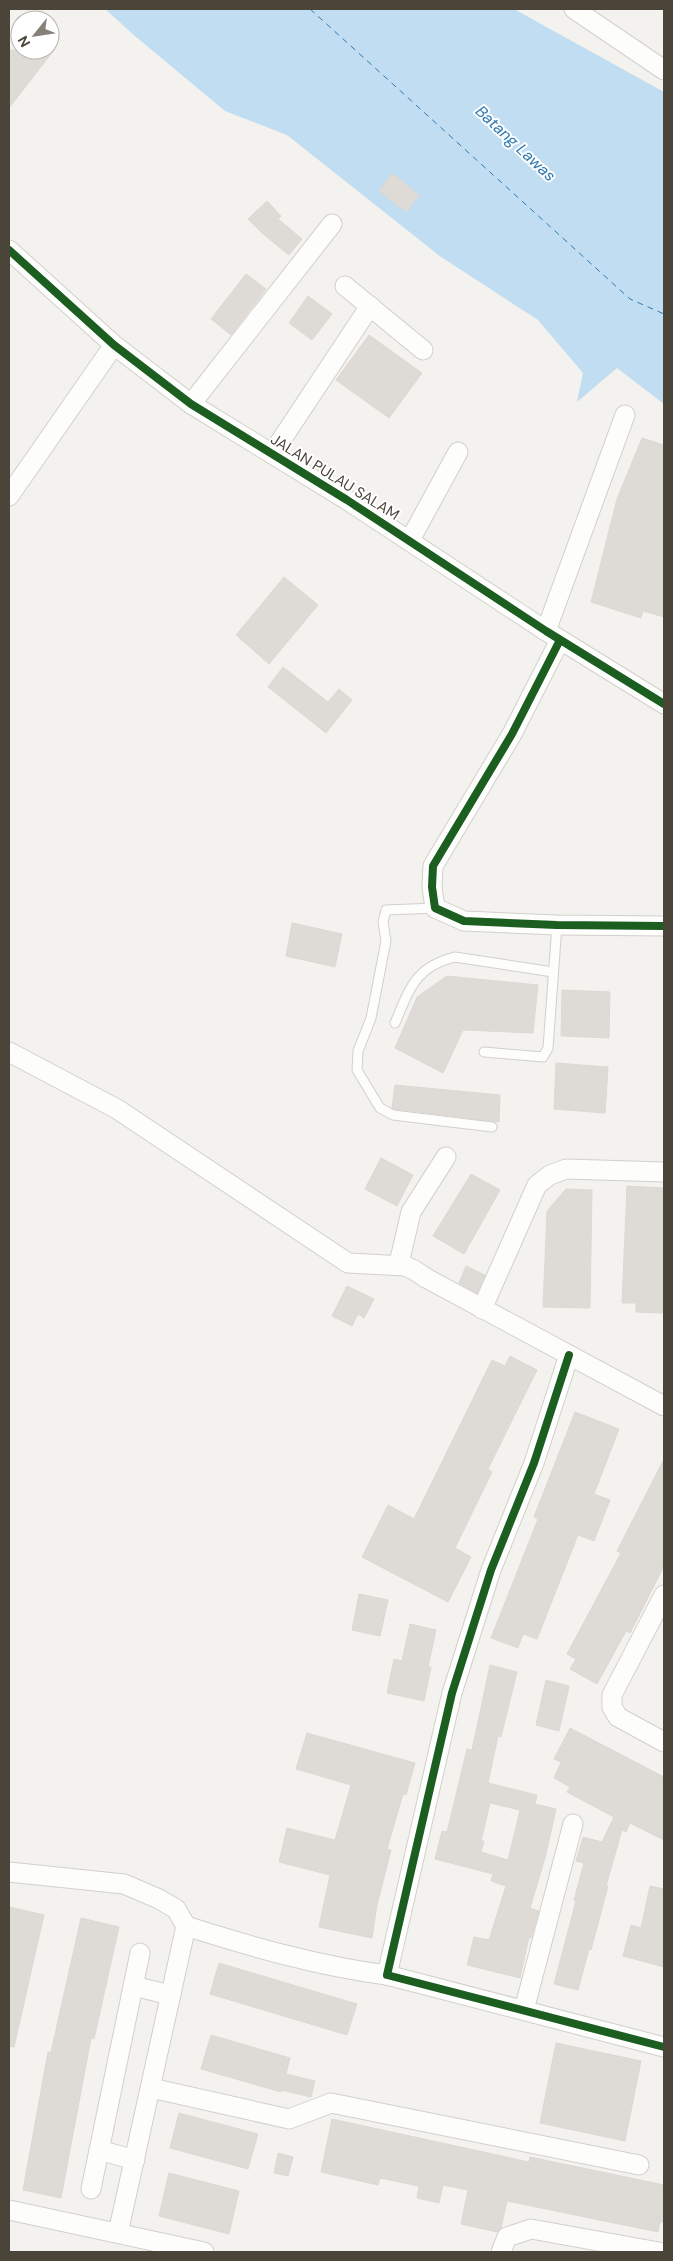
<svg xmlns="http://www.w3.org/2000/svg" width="673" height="2261" viewBox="0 0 673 2261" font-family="'DM Sans',sans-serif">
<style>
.water{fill:#c0ddf1}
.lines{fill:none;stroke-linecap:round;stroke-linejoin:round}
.ferry{stroke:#2e7ab2;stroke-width:1;stroke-dasharray:6 5;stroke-linecap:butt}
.building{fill:#dedbd6;stroke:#dcd9d4;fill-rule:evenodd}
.lane-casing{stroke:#d2d0cb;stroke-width:11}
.street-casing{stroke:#d2d0cb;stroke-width:21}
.lane{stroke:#fdfdfc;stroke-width:9}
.street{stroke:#fdfdfc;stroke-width:19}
.cycleway-casing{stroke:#fff;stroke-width:11}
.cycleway{stroke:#1b5e20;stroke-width:8}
.labels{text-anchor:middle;stroke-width:4;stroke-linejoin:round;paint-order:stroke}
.street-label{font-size:15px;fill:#4b4439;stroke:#fff}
.water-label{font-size:16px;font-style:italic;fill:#2e7ab2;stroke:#fff}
</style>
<rect width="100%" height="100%" fill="#f4f2ee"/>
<!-- water -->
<path class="water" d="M 105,9 L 514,9 L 664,92 L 664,404 L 617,368 L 577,402 L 583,373 L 538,320 L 441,257 L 287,135 L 225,111 L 135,36 Z"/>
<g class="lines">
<!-- ferry -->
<path class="ferry" d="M 310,9 L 630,299 L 664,314"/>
</g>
<!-- building -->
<g class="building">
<path d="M 9,50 L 54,50 L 9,108 Z"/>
<path d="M 392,173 L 419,195 L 406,212 L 379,191 Z"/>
<path d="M 267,201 L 281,216 L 278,219 L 302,239 L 289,255 L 262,233 L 248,219 Z"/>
<path d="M 246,274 L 266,289 L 231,335 L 211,319 Z"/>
<path d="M 308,296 L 332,314 L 312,340 L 289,323 Z"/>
<path d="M 369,335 L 422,373 L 389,418 L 336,380 Z"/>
<path d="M 642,438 L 664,445 L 664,617 L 643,611 L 641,618 L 591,602 L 617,499 Z"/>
<path d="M 284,577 L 318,605 L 269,664 L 236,635 Z"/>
<path d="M 283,667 L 328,702 L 339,689 L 352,700 L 326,733 L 268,687 Z"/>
<path d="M 292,923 L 342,934 L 335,967 L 286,956 Z"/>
<path d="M 447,976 L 538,985 L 533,1033 L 463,1030 L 443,1073 L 395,1048 L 417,997 Z"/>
<path d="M 562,990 L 610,992 L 609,1038 L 561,1036 Z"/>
<path d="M 556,1063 L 608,1067 L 605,1113 L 554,1109 Z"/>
<path d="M 395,1085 L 500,1095 L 499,1122 L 395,1109 L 392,1108 Z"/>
<path d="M 381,1158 L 413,1175 L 397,1206 L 365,1189 Z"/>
<path d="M 471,1174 L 500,1190 L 464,1254 L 433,1236 Z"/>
<path d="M 627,1186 L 664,1188 L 664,1313 L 636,1312 L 636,1303 L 622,1303 Z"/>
<path d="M 566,1189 L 592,1190 L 590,1308 L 543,1307 L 547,1211 Z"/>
<path d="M 466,1266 L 485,1275 L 477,1293 L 459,1283 Z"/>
<path d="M 347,1286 L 374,1299 L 364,1318 L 358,1314 L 352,1326 L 332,1316 Z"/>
<path d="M 510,1356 L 537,1370 L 488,1469 L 492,1472 L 455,1548 L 471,1557 L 448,1602 L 362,1557 L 388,1505 L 414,1519 L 492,1360 L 505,1366 Z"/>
<path d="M 575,1412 L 619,1429 L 594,1494 L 610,1500 L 594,1541 L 578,1535 L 537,1639 L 523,1634 L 518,1648 L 491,1638 L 538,1519 L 534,1517 Z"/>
<path d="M 664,1459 L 664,1566 L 630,1633 L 626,1631 L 597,1684 L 570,1669 L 576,1659 L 567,1654 L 621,1553 L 617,1551 Z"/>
<path d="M 359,1594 L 388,1600 L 380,1636 L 352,1630 Z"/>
<path d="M 410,1624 L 436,1630 L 428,1667 L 431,1667 L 424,1701 L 387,1693 L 394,1659 L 402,1661 Z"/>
<path d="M 490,1665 L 517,1672 L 501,1737 L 498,1736 L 488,1783 L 537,1795 L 535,1804 L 556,1809 L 545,1858 L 530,1908 L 539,1911 L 531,1938 L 529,1937 L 520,1978 L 467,1965 L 474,1937 L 489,1940 L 506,1886 L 491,1881 L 493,1874 L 435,1859 L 442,1831 L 447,1832 L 467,1749 L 472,1750 ZM 490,1803 L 520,1810 L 508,1860 L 481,1852 L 484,1841 L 481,1841 Z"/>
<path d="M 546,1680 L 569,1686 L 559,1731 L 536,1725 Z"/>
<path d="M 570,1728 L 664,1777 L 664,1840 L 630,1823 L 626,1832 L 622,1830 L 606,1886 L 608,1886 L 591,1950 L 589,1949 L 578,1990 L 554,1984 L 576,1901 L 574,1900 L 584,1863 L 576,1861 L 583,1837 L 602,1842 L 614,1817 L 567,1792 L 570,1787 L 554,1778 L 561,1762 L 554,1759 Z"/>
<path d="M 307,1733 L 415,1763 L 406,1795 L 403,1794 L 387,1849 L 391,1850 L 377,1905 L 372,1938 L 319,1927 L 330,1875 L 279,1862 L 287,1828 L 335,1840 L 351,1785 L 296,1769 Z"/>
<path d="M 650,1886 L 664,1889 L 664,1967 L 623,1956 L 631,1925 L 641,1928 Z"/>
<path d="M 9,1907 L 44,1915 L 14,2047 L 9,2046 Z"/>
<path d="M 81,1918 L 119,1927 L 94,2039 L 91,2038 L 61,2198 L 23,2190 L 48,2052 L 51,2052 Z"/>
<path d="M 219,1963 L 357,2004 L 347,2035 L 210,1994 Z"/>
<path d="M 211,2035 L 290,2058 L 286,2074 L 315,2081 L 311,2097 L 281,2090 L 281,2092 L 201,2069 Z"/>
<path d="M 556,2043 L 641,2061 L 625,2141 L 540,2123 Z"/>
<path d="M 179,2113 L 258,2134 L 248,2169 L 170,2148 Z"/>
<path d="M 332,2119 L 529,2162 L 530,2157 L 664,2185 L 664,2222 L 660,2222 L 658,2232 L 507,2201 L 501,2228 L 497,2232 L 461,2224 L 468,2190 L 443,2185 L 439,2203 L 417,2198 L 419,2186 L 380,2178 L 378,2185 L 321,2172 Z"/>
<path d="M 278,2153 L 293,2157 L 288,2176 L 274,2173 Z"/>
<path d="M 169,2173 L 239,2191 L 229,2234 L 159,2216 Z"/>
</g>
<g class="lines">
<defs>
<g id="lane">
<path d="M 435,908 L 386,910 L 383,922 L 386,941 L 371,1018 L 358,1051 L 357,1070 L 380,1108 L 393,1115 L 492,1127"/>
<path d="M 395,1023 C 410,988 415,967 455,957 L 553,972"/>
<path d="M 484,1052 L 543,1057 L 548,1048 L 557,925"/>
</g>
<g id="street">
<path d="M 574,9 L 664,70"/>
<path d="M 9,250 L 114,345 L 191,404 L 347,500 L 546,631 L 664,704"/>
<path d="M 345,286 L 423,350"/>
<path d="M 191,404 L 332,224"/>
<path d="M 272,454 L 370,306"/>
<path d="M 9,496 L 114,345"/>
<path d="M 410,540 L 458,452"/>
<path d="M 546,631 L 625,415"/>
<path d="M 560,640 L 512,734 L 433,866 L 432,887 L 435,908 L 464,921 L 557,925 L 664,926"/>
<path d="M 9,1052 L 117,1109 L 348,1263 L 405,1266"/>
<path d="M 446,1157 L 411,1212 L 400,1259 L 405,1266 L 414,1270 L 426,1278 L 664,1406"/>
<path d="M 482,1309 L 537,1185 L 550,1175 L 566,1169 L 664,1172"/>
<path d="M 569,1355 L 534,1463 L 491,1570 L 452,1693 L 387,1975 L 664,2047"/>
<path d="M 664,1595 L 612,1695 L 612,1707 L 618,1717 L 664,1742"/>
<path d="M 9,1872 L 124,1884 L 159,1899 L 176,1909 L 186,1926 C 252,1947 318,1966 387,1975"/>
<path d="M 133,1986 L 171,1995"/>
<path d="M 524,2010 L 573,1824"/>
<path d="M 151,2088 L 289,2119 L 331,2103 L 639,2165"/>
<path d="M 99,2150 L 135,2160"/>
<path d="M 91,2189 L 140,1953"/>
<path d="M 9,2210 L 204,2252"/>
<path d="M 118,2233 L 186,1926"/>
<path d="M 501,2252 L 507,2237 L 531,2229 L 659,2252"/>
</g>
</defs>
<!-- lane casing -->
<use href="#lane" class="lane-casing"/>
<!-- street casing -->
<use href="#street" class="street-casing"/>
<!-- lane -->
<use href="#lane" class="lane"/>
<!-- street -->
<use href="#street" class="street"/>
<defs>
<g id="cycleway">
<path d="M 9,250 L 114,345 L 191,404 L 347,500 L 546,631 L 664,704"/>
<path d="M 560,640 L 512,734 L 433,866 L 432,887 L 435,908 L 464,921 L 557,925 L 664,926"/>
<path d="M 569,1355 L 534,1463 L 491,1570 L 452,1693 L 387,1975 L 664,2047"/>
</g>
</defs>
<!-- cycleway casing -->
<use href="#cycleway" class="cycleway-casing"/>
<!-- cycleway -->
<use href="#cycleway" class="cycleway"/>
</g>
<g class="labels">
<!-- street labels -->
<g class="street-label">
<text transform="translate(335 477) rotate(32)" y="5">JALAN PULAU SALAM</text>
</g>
<!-- water labels -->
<g class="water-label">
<text transform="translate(516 143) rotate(43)" y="6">Batang Lawas</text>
</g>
</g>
<!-- border -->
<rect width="673" height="2261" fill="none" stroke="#4b4439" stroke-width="20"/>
<!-- north arrow -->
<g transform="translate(35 35) rotate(240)"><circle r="24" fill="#ffffff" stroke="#b7b4b0"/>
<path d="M0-4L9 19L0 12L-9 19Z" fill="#868178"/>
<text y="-8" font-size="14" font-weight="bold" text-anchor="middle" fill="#4b4439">N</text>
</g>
</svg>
